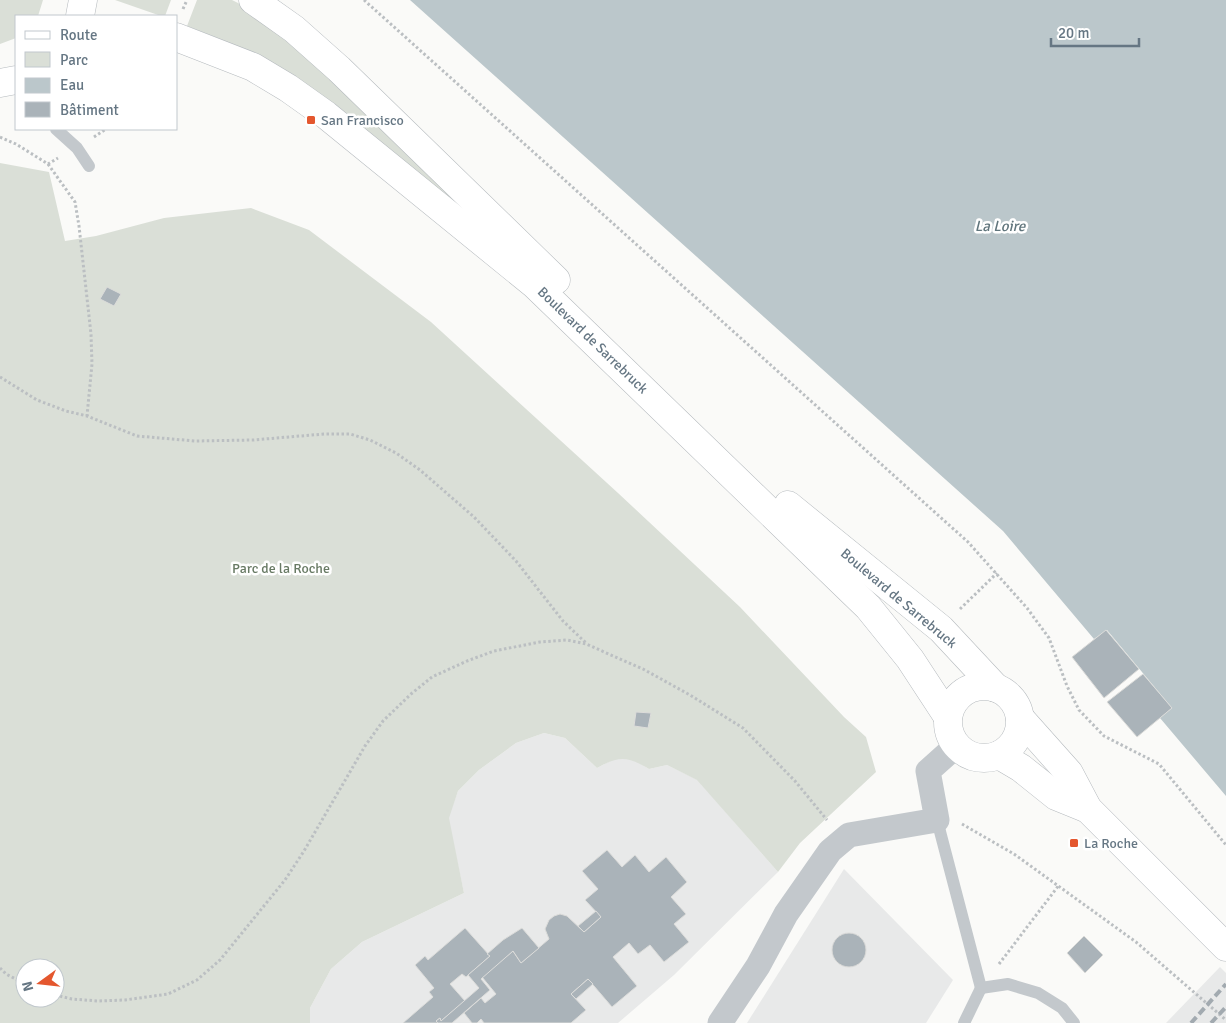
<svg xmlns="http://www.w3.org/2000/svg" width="1226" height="1023" viewBox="0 0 1226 1023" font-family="Signika,sans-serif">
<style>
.built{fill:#e8e9e9}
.green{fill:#dadfd7;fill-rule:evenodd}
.water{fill:#bbc7cb}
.building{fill:#aab3b9;stroke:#dcdcda}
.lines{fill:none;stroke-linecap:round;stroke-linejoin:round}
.primary-casing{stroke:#b5babe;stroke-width:29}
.path{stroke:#bbbfc2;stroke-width:3;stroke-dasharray:2.5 2.5;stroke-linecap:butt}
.lane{stroke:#c3c8cc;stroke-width:12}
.street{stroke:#c3c8cc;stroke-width:25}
.primary{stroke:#fff;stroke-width:28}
.rail{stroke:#a2aab0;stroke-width:4;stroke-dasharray:8 4;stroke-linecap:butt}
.poi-dot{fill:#e4572e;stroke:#fff;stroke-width:2}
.labels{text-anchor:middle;stroke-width:5;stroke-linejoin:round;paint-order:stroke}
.poi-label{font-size:14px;fill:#657683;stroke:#fff;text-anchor:start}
.street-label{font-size:14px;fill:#657683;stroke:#fff}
.park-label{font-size:14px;fill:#687a64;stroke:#fff}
.water-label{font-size:15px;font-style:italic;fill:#60757c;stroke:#fff}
</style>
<rect width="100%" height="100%" fill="#fafaf8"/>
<!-- built -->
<g class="built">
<path d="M 544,733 L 565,738 L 597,768 L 614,759 L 633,759 L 649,769 L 667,765 L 698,780 L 778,872 L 674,975 L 618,1023 L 310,1023 L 310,1008 L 331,969 L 362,942 L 464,893 L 448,818 L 458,791 L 479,770 L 516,743 Z"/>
<path d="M 844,869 L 953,980 L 926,1023 L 747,1023 Z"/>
<path d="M 1220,967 L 1226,973 L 1226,1023 L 1166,1023 Z"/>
</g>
<!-- green -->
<g class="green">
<path d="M 0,0 L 43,0 L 38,16 L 16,16 L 16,38 L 0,44 Z"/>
<path d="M 115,0 L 171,0 L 165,16 L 161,16 Z"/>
<path d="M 197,0 L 232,0 L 250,9 L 294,42 L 480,223 L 285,75 L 247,50 L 187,26 Z"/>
<path d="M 0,163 L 49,172 L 65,241 L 96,236 L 164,218 L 251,208 L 309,230 L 431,322 L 618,493 L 740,607 L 844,717 L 866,737 L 876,772 L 800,843 L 778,872 L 697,780 L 667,765 L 649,769 C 627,756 619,756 597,768 L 565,738 L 544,733 L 516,743 L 479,770 L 458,791 L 449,818 L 464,893 L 362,942 L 331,969 L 310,1008 L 310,1023 L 0,1023 ZM 25,968 L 55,968 L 55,998 L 25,998 Z"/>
</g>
<!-- water -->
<path class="water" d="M 410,0 L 1226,0 L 1226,796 L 1160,718 L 1172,708 L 1107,630 L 1094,639 L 1003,531 Z"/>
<!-- building -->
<g class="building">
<path d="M 107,287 L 121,294 L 114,306 L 100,299 Z"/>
<path d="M 1106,630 L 1139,669 L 1104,698 L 1072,657 Z"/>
<path d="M 1143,674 L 1172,708 L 1137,737 L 1107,702 Z"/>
<path d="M 636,712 L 651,713 L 648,728 L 634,726 Z"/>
<path d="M 607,850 L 622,867 L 635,855 L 649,872 L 666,857 L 687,882 L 671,897 L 686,914 L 674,924 L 689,942 L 664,962 L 650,945 L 638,954 L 629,943 L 613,957 L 637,986 L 612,1007 L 588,979 L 571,994 L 586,1010 L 571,1023 L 484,1023 L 481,1019 L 477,1023 L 472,1023 L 464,1013 L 481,998 L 485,1003 L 496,994 L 482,977 L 513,951 L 521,963 L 549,939 L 545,929 L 549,920 L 554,916 L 560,914 L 567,916 L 584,932 L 601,917 L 585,900 L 598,889 L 582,871 Z"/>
<path d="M 596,911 L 601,917 L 584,932 L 578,926 Z"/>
<path d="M 465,928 L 490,956 L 466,977 L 462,974 L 450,984 L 465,1001 L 441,1021 L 440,1018 L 436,1021 L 438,1023 L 403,1023 L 433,997 L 429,992 L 434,988 L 415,965 L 425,956 L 428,960 Z"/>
<path d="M 522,928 L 539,948 L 521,963 L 513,951 L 481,979 L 490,990 L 452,1023 L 438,1023 L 436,1021 L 440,1018 L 441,1021 L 479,988 L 468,975 L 490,956 L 487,954 L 503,940 Z"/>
<circle cx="849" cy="950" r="17"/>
<path d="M 1084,936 L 1103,955 L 1085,973 L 1067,953 Z"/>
<path d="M 588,979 L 593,984 L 576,999 L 571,994 Z"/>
</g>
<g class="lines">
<defs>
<g id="primary">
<path d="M 253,0 L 294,29 L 339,69 L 556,280"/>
<path d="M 80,16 L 83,0"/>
<path d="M 176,37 L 253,67 L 288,88 L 326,115 L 535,285 L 868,607 L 910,659 L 948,717"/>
<path d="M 0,83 L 16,80"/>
<path d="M 788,505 L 941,629 L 996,688"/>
<circle cx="984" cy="722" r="36"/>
<path d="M 1020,718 L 1069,773 L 1088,809 L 1226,947"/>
<path d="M 999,755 L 1021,768 L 1056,796 L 1088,809"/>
</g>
</defs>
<!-- primary casing -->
<use href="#primary" class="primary-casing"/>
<!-- path -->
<g class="path">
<path d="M 364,0 L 968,542 L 1027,608 L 1049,638 L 1067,686 L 1079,710 L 1104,736 L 1159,764 L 1226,845"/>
<path d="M 183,9 L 187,0"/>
<path d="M 0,137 L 16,144 L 48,164 L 58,158"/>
<path d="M 94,137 L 106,129"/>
<path d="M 48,164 L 75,202 L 79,226 L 91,334 L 92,364 L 87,416"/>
<path d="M 0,377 L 37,400 L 66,411 L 87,416 L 137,436 L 195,441 L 253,440 L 324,434 L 350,434 L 370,440 L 396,453 L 420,470 L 474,517 L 516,561 L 563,621 L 586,643"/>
<path d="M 960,609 L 997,573"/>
<path d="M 962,824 L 1014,854 L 1136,942 L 1226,1020"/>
<path d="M 999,964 L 1059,885"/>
<path d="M 0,968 L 6,974 L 25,984"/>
<path d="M 55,995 L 72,999 L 98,1001 L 125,1000 L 168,994 L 197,980 L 220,960 L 285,880 L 304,851 L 365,746 L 383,721 L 411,694 L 432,677 L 467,661 L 494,651 L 540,642 L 567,640 L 586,644 L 643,669 L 690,695 L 743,728 L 795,781 L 827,820"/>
</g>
<!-- lane -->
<g class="lane">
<path d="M 56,129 L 77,148 L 89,166"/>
<path d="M 937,820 L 981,988"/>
<path d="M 981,988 L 1008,984 L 1038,993 L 1062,1008 L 1074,1023"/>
<path d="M 964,1023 L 981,988"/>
</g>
<!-- street -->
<path class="street" d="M 720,1023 L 758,966 L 786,914 L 830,851 L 849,835 L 937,820 L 928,771 L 957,745"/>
<!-- primary -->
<use href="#primary" class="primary"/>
<!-- rail -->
<g class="rail">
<path d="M 1191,1023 L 1226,984"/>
<path d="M 1211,1023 L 1226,1007"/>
</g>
</g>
<!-- markers -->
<g class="poi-dot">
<rect x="306" y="115" width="10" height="10" rx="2.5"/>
<rect x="1069" y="838" width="10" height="10" rx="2.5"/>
</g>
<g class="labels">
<!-- poi labels -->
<g class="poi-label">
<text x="321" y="125">San Francisco</text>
<text x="1084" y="848">La Roche</text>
</g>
<!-- street labels -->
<g class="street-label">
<text transform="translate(593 340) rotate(44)" y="5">Boulevard de Sarrebruck</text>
<text transform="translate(899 598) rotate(40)" y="5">Boulevard de Sarrebruck</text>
</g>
<!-- park labels -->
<g class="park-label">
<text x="281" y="573">Parc de la Roche</text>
</g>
<!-- water labels -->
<g class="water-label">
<text x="1000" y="231">La Loire</text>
</g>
</g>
<!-- legend -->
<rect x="15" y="15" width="162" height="115" fill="#ffffff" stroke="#c1c8cd"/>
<rect x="25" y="31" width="25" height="8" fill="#ffffff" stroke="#c1c8cd"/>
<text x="60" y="40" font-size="15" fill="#657683">Route</text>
<rect x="25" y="52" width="25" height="15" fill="#dadfd7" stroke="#c1c8cd"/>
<text x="60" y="65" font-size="15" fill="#657683">Parc</text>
<rect x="25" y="78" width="25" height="15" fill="#bbc7cb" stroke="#c1c8cd"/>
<text x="60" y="90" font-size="15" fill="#657683">Eau</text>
<rect x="25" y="102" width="25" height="15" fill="#aab3b9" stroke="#c1c8cd"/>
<text x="60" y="115" font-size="15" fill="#657683">Bâtiment</text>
<!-- north arrow -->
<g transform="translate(40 983) rotate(255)"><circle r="24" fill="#ffffff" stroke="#c1c8cd"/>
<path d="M0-4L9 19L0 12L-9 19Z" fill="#e4572e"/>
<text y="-8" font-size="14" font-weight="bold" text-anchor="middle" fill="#657683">N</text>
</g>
<!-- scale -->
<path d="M1051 38v8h88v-8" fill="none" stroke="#657683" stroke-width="2.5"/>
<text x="1058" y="38" font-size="15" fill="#657683" stroke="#ffffff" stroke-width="4" paint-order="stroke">20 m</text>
</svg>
